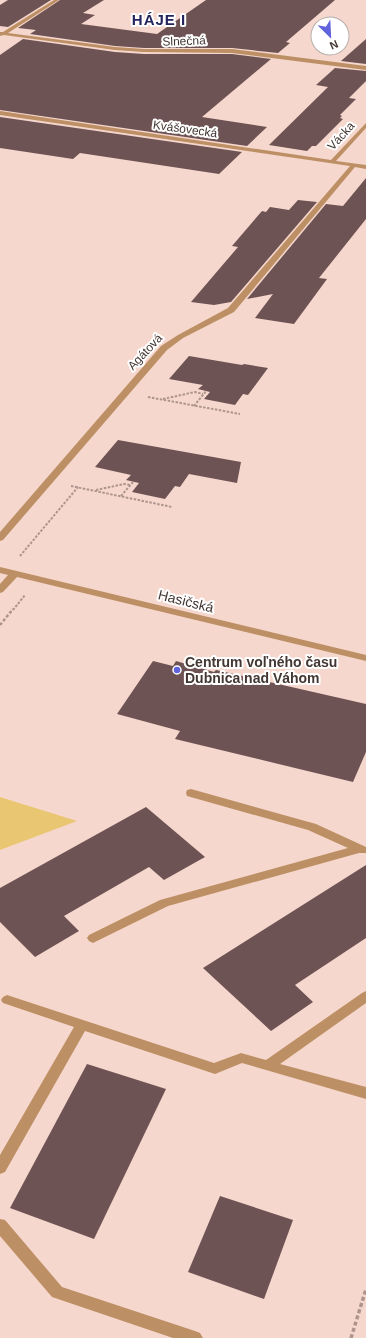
<svg xmlns="http://www.w3.org/2000/svg" width="366" height="1338" viewBox="0 0 366 1338" font-family="Arial,sans-serif">
<style>
.green{fill:#e9c671}
.building{fill:#6e5354}
.lines{fill:none;stroke-linecap:round;stroke-linejoin:round}
.path-far2{stroke:#ad958e;stroke-width:2;stroke-dasharray:2.5 1.5;stroke-linecap:butt}
.path-far1{stroke:#ad958e;stroke-width:2.5;stroke-dasharray:3 2;stroke-linecap:butt}
.path{stroke:#ad958e;stroke-width:3.5;stroke-dasharray:4 2.5;stroke-linecap:butt}
.minor{fill:#bd8f64;fill-rule:evenodd}
.poi-dot{fill:#6163dc;stroke:#fff;stroke-width:1.5}
.labels{text-anchor:middle;stroke-width:4;stroke-linejoin:round;paint-order:stroke}
.far-street-label{font-size:12px;fill:#433733;stroke:#fff}
.street-label{font-size:14px;fill:#433733;stroke:#fff}
.poi-label{font-size:14px;font-weight:bold;fill:#433733;stroke:#fff;text-anchor:start}
.far-district-label{font-size:15px;font-weight:bold;letter-spacing:1px;fill:#24245e;stroke:#fff}
</style>
<rect width="100%" height="100%" fill="#f6d7cd"/>
<!-- green -->
<path class="green" d="M 0,797 L 77,821 L 0,850 Z"/>
<!-- building -->
<g class="building">
<path d="M 8,0 L 51,0 L 8,27 L 0,26 L 0,5 Z"/>
<path d="M 60,0 L 104,0 L 83,13 L 95,15 L 81,24 L 157,34 L 206,0 L 335,0 L 286,42 L 290,43 L 278,53 L 232,48 L 144,48 L 115,46 L 30,34 L 36,30 L 18,28 Z"/>
<path d="M 23,39 L 115,52 L 144,54 L 232,54 L 271,59 L 202,117 L 267,127 L 247,146 L 0,110 L 0,55 Z"/>
<path d="M 366,39 L 366,64 L 341,61 Z"/>
<path d="M 335,68 L 366,71 L 366,81 L 349,98 L 356,99 L 340,115 L 342,116 L 340,118 L 343,119 L 316,146 L 312,146 L 307,151 L 269,145 L 328,87 L 316,85 Z"/>
<path d="M 0,117 L 242,152 L 219,174 L 80,153 L 73,159 L 0,148 Z"/>
<path d="M 366,178 L 366,219 L 319,278 L 327,279 L 294,324 L 255,318 L 273,294 L 247,299 L 326,204 L 343,206 Z"/>
<path d="M 298,200 L 317,202 L 231,302 L 214,305 L 191,302 L 238,247 L 232,246 L 262,211 L 266,212 L 270,207 L 289,210 Z"/>
<path d="M 189,356 L 242,365 L 244,364 L 268,368 L 248,395 L 243,394 L 235,405 L 204,399 L 210,392 L 198,389 L 203,385 L 169,379 Z"/>
<path d="M 118,440 L 241,462 L 237,483 L 189,474 L 180,487 L 175,486 L 165,499 L 132,492 L 139,483 L 126,480 L 131,475 L 95,467 Z"/>
<path d="M 153,661 L 173,666 L 176,661 L 214,672 L 216,670 L 366,704 L 366,752 L 353,782 L 175,739 L 180,731 L 117,714 Z"/>
<path d="M 146,807 L 205,857 L 164,880 L 149,867 L 64,916 L 79,931 L 35,957 L 0,922 L 0,888 Z"/>
<path d="M 366,865 L 366,938 L 295,985 L 313,1002 L 271,1031 L 203,968 Z"/>
<path d="M 87,1064 L 166,1089 L 94,1239 L 10,1208 Z"/>
<path d="M 220,1196 L 293,1220 L 264,1299 L 188,1272 Z"/>
</g>
<g class="lines">
<!-- path-far2 -->
<g class="path-far2">
<path d="M 148,397 L 240,414"/>
<path d="M 163,399 L 195,392 L 203,394"/>
<path d="M 194,406 L 206,391"/>
<path d="M 71,486 L 172,507"/>
<path d="M 96,490 L 124,484 L 130,485"/>
<path d="M 121,496 L 133,482"/>
<path d="M 20,556 L 78,487"/>
<path d="M 13,610 L 25,595"/>
</g>
<!-- path-far1 -->
<path class="path-far1" d="M 0,625 L 13,609"/>
<!-- path -->
<path class="path" d="M 351,1338 L 366,1289"/>
<!-- minor -->
<g class="minor">
<path d="M 54,0 L 59,0 L 8,33 L 115,47 L 144,49 L 232,49 L 366,66 L 366,70 L 232,53 L 144,52 L 115,50 L 4,35 L 0,36 L 0,32 L 3,32 Z"/>
<path d="M 0,111 L 331,160 L 366,123 L 366,128 L 336,161 L 366,165 L 366,169 L 355,167 L 234,312 L 183,338 L 167,350 L 3,540 L 0,541 L 0,532 L 161,346 L 178,335 L 228,308 L 350,166 L 0,115 Z"/>
<path d="M 0,567 L 366,655 L 366,661 L 17,577 L 3,592 L 0,593 L 0,584 L 8,575 L 0,573 Z"/>
<path d="M 191,789 L 316,824 L 366,847 L 366,853 L 359,853 L 168,906 L 97,941 L 93,943 L 89,941 L 87,938 L 89,935 L 160,900 L 348,848 L 308,830 L 187,796 L 186,793 L 187,790 Z"/>
<path d="M 366,991 L 366,1003 L 280,1064 L 366,1087 L 366,1099 L 242,1063 L 215,1074 L 85,1031 L 5,1172 L 0,1174 L 0,1155 L 74,1027 L 3,1003 L 1,1000 L 3,997 L 7,995 L 214,1063 L 241,1053 L 266,1060 L 362,993 Z"/>
<path d="M 0,1219 L 5,1220 L 62,1287 L 195,1331 L 200,1333 L 203,1338 L 173,1338 L 52,1297 L 0,1236 Z"/>
</g>
</g>
<!-- markers -->
<circle class="poi-dot" cx="177" cy="670" r="4"/>
<g class="labels">
<!-- far-street labels -->
<g class="far-street-label">
<text transform="translate(184 41) rotate(-2)" y="4">Slnečná</text>
<text transform="translate(185 129) rotate(8)" y="4">Kvášovecká</text>
<text transform="translate(341 136) rotate(-48)" y="4">Vácka</text>
<text transform="translate(145 352) rotate(-47)" y="4">Agátová</text>
</g>
<!-- street labels -->
<g class="street-label">
<text transform="translate(186 601) rotate(14)" y="5">Hasičská</text>
</g>
<!-- poi labels -->
<g class="poi-label">
<text x="185" y="667">Centrum voľného času<tspan x="185" dy="16">Dubnica nad Váhom</tspan></text>
</g>
<!-- far-district labels -->
<g class="far-district-label">
<text x="159" y="25">HÁJE I</text>
</g>
</g>
<!-- north arrow -->
<g transform="translate(330 36) rotate(156)"><circle r="19" fill="#ffffff" stroke="#b4afad"/>
<path d="M0-3L7 15L0 10L-7 15Z" fill="#6163dc"/>
<text y="-6" font-size="11" font-weight="bold" text-anchor="middle" fill="#433733">N</text>
</g>
</svg>
